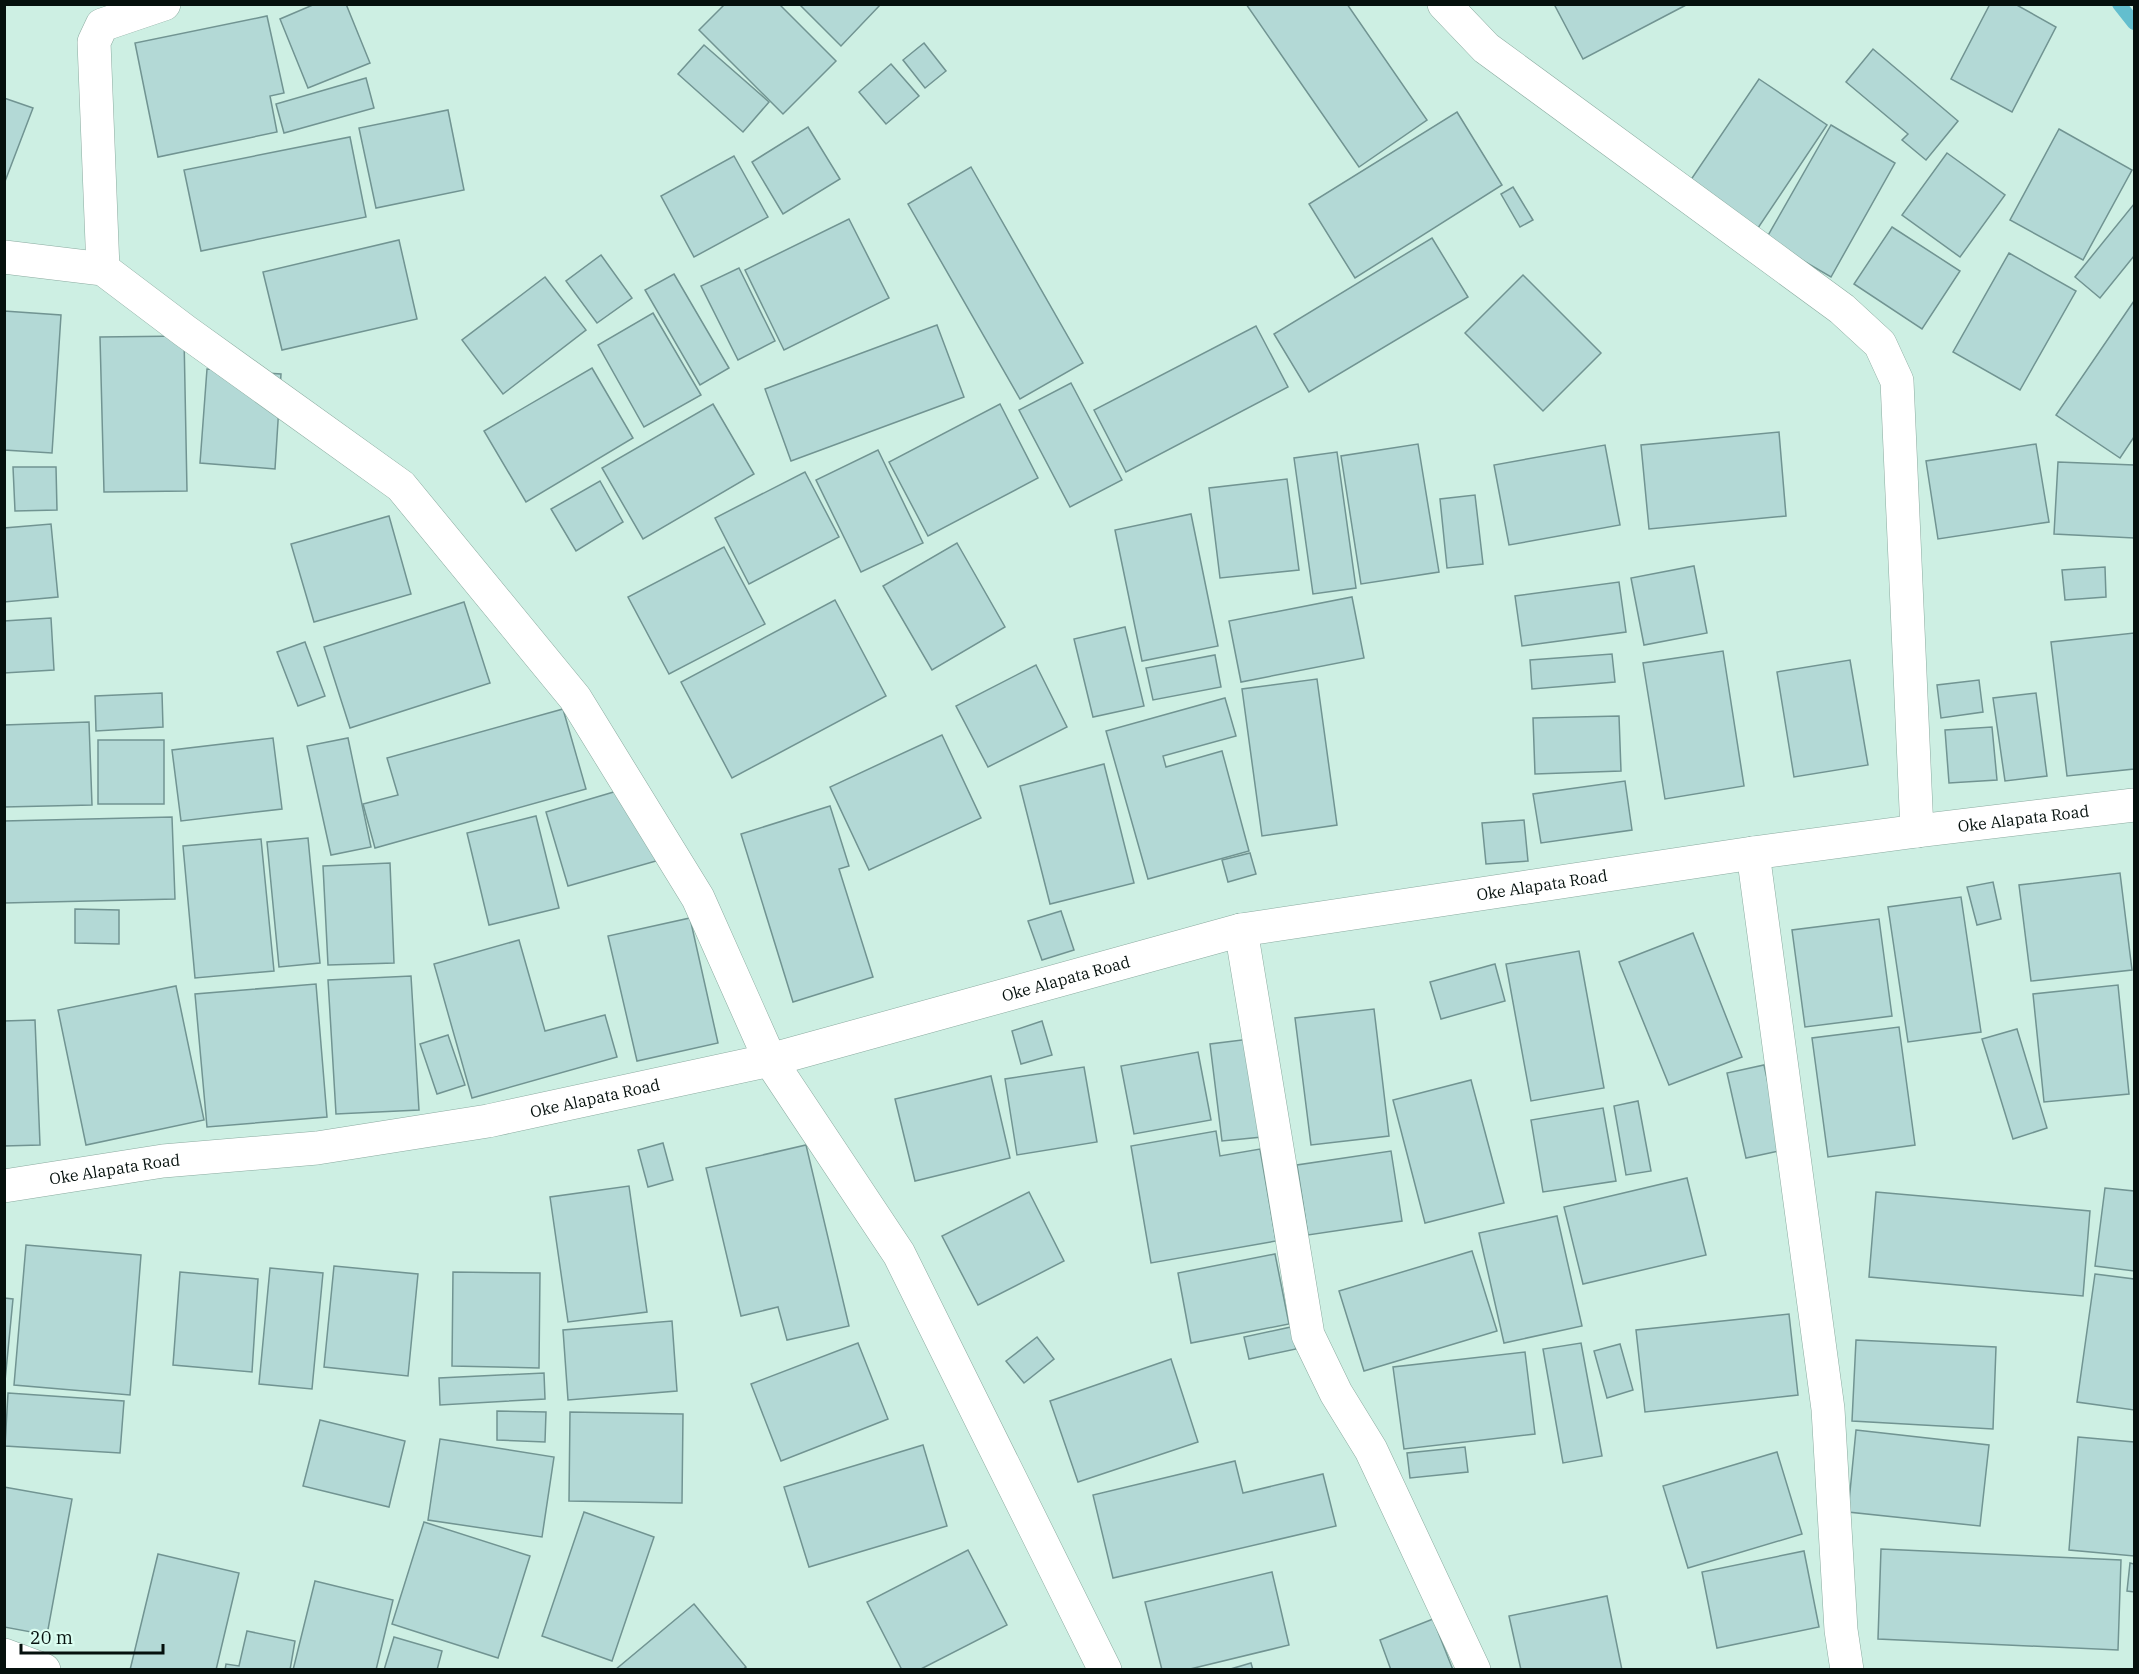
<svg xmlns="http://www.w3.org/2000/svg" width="2139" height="1674" viewBox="0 0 2139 1674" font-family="'IBM Plex Serif',serif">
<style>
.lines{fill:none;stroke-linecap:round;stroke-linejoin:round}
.stream{stroke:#63bece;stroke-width:14}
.building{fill:#b3d9d6;stroke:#719492;stroke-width:1.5}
.street-casing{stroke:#8baba0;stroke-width:34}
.street{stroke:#fff;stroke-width:33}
.labels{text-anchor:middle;stroke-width:5;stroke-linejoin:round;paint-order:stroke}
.street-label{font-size:16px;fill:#05100d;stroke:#dafdf0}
</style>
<rect width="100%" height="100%" fill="#cdefe3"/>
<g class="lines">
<!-- stream -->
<path class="stream" d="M 2119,4 L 2134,23"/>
</g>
<!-- building -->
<g class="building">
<path d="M 315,4 L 346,4 L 370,63 L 308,88 L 280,19 Z"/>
<path d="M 725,4 L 779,4 L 836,61 L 783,114 L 699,30 Z"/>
<path d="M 799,4 L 881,4 L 841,46 Z"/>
<path d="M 1246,4 L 1347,4 L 1427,120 L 1359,167 Z"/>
<path d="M 1554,4 L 1688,4 L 1583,59 Z"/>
<path d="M 1990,4 L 2015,4 L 2056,27 L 2012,112 L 1951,79 Z"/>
<path d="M 267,16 L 284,93 L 270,96 L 277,132 L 158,157 L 135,43 Z"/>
<path d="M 924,43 L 946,71 L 925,88 L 903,60 Z"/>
<path d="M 704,45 L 769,102 L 743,132 L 678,74 Z"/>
<path d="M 1873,49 L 1958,121 L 1926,160 L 1902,140 L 1908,134 L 1846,82 Z"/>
<path d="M 891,64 L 919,96 L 886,124 L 859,92 Z"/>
<path d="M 366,78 L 374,108 L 284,133 L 276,104 Z"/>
<path d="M 1759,79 L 1827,125 L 1756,231 L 1688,184 Z"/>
<path d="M 4,98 L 33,108 L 4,184 Z"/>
<path d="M 448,110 L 464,190 L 376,208 L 359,128 Z"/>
<path d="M 1457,112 L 1502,185 L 1355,278 L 1309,204 Z"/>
<path d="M 1831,125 L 1895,163 L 1831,277 L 1766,239 Z"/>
<path d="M 808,127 L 840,179 L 783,214 L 752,162 Z"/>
<path d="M 2059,129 L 2132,170 L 2083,260 L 2010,220 Z"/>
<path d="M 350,137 L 366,217 L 201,251 L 184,170 Z"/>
<path d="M 1947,153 L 2005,195 L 1960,257 L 1902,215 Z"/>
<path d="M 734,156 L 768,217 L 694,257 L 661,196 Z"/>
<path d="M 971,167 L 1083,363 L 1020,399 L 908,204 Z"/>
<path d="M 1513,187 L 1533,220 L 1520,227 L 1501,194 Z"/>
<path d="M 2134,204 L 2134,256 L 2100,298 L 2075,277 Z"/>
<path d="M 849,219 L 889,298 L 784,350 L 745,270 Z"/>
<path d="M 1892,227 L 1960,271 L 1922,329 L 1854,284 Z"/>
<path d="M 1432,238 L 1468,297 L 1309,392 L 1274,334 Z"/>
<path d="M 399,240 L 417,319 L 282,350 L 263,272 Z"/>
<path d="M 2009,253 L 2076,291 L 2020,390 L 1953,352 Z"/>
<path d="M 601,255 L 632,298 L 597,323 L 566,281 Z"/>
<path d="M 739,268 L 775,341 L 738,360 L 701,286 Z"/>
<path d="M 674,274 L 729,368 L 700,385 L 645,290 Z"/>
<path d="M 1523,275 L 1601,353 L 1543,411 L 1465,333 Z"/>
<path d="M 545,277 L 586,330 L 503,394 L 462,340 Z"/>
<path d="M 2134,301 L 2134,437 L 2120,458 L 2056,415 Z"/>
<path d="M 4,311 L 61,315 L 52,453 L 4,450 Z"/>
<path d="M 653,313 L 701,395 L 644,427 L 598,345 Z"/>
<path d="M 937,325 L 964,397 L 791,461 L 765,389 Z"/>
<path d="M 1256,326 L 1288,387 L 1126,472 L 1094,410 Z"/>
<path d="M 184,336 L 187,491 L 104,492 L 100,337 Z"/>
<path d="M 592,368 L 633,438 L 526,502 L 484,431 Z"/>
<path d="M 207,369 L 281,374 L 275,469 L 200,463 Z"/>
<path d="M 1071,383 L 1122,480 L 1070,507 L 1019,410 Z"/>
<path d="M 713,404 L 754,474 L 643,539 L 602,468 Z"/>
<path d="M 1000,404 L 1038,478 L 928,536 L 889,462 Z"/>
<path d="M 1779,432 L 1786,516 L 1649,529 L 1641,445 Z"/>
<path d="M 1418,444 L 1439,572 L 1361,584 L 1341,456 Z"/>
<path d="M 2036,444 L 2049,522 L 1938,539 L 1926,461 Z"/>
<path d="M 1605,445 L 1620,525 L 1509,545 L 1494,465 Z"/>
<path d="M 878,450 L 923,543 L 861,572 L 816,480 Z"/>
<path d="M 1337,452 L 1356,588 L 1313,594 L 1294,458 Z"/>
<path d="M 2058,462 L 2134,465 L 2134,538 L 2054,534 Z"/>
<path d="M 13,467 L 56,467 L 57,510 L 15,511 Z"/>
<path d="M 805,472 L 839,537 L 749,584 L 715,518 Z"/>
<path d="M 1287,479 L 1299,570 L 1220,578 L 1209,488 Z"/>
<path d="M 600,481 L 623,522 L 576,551 L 551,509 Z"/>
<path d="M 1475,495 L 1483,564 L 1447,568 L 1440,499 Z"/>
<path d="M 1191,514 L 1218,646 L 1142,661 L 1115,530 Z"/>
<path d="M 389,516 L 411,594 L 314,622 L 291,544 Z"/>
<path d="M 51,524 L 58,597 L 4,602 L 4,528 Z"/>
<path d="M 957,543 L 1005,627 L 932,670 L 883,586 Z"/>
<path d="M 724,547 L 765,624 L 669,674 L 628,597 Z"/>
<path d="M 1694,566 L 1707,633 L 1644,645 L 1631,578 Z"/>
<path d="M 2105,567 L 2106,597 L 2065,600 L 2062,570 Z"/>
<path d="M 1619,582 L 1626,632 L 1522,646 L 1515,596 Z"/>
<path d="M 1352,597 L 1364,658 L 1241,682 L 1229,621 Z"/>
<path d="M 835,600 L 886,696 L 732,778 L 681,682 Z"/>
<path d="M 464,602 L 490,683 L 350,728 L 324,647 Z"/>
<path d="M 51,618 L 54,670 L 4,673 L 4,621 Z"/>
<path d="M 1125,627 L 1144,706 L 1093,717 L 1074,639 Z"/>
<path d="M 2134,633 L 2134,769 L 2067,776 L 2051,642 Z"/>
<path d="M 305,642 L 325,696 L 298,706 L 277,652 Z"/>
<path d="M 1723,651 L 1744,786 L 1665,799 L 1643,663 Z"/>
<path d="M 1612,654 L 1615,682 L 1532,689 L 1530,660 Z"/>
<path d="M 1215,655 L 1221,687 L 1153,700 L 1146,668 Z"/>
<path d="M 1850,660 L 1868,765 L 1794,777 L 1777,672 Z"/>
<path d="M 1036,665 L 1067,727 L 988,767 L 956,706 Z"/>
<path d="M 1317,679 L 1337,825 L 1262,836 L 1242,689 Z"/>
<path d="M 1979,680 L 1983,712 L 1941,718 L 1937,685 Z"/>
<path d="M 162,693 L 163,727 L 96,731 L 95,696 Z"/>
<path d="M 2036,693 L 2047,776 L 2005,781 L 1993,698 Z"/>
<path d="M 1225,698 L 1236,736 L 1163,756 L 1166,767 L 1222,751 L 1249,851 L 1148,879 L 1106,731 Z"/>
<path d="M 563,709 L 586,789 L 375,848 L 363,804 L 398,795 L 387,758 Z"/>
<path d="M 1619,716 L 1621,771 L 1535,774 L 1533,718 Z"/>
<path d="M 89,722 L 92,805 L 4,807 L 4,725 Z"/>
<path d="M 1992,727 L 1997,780 L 1949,783 L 1945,730 Z"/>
<path d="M 942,735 L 981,818 L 869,870 L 830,787 Z"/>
<path d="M 273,738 L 282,809 L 181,821 L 172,750 Z"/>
<path d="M 348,738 L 371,847 L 331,855 L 307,746 Z"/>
<rect x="98" y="740" width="66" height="64"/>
<path d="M 1104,764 L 1134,883 L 1050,904 L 1020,786 Z"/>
<path d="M 1625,781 L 1632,830 L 1541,843 L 1533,794 Z"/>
<path d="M 634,786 L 656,861 L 568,886 L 546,812 Z"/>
<path d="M 830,806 L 849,866 L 839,869 L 873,977 L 793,1002 L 741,834 Z"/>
<path d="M 536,816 L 559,908 L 489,925 L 467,833 Z"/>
<path d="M 172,817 L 175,899 L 4,903 L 4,821 Z"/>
<path d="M 1524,820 L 1528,861 L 1486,864 L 1482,823 Z"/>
<path d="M 308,838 L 320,963 L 279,967 L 267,842 Z"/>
<path d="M 261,839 L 274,971 L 195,978 L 183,846 Z"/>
<path d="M 1250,853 L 1256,874 L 1228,882 L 1222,860 Z"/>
<path d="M 390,863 L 394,963 L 328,965 L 323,866 Z"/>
<path d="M 2120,873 L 2132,970 L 2031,981 L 2019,885 Z"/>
<path d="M 1993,882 L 2001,919 L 1977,925 L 1967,887 Z"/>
<path d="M 1961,897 L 1981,1032 L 1908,1042 L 1888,907 Z"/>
<path d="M 75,909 L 119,910 L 119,944 L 75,943 Z"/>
<path d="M 1061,911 L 1074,950 L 1042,960 L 1028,921 Z"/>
<path d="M 690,918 L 718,1043 L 637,1061 L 608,936 Z"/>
<path d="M 1879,919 L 1892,1016 L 1805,1027 L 1792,930 Z"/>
<path d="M 1693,933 L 1742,1057 L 1669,1085 L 1619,962 Z"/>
<path d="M 519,940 L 545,1031 L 605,1015 L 617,1057 L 472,1098 L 434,964 Z"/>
<path d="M 1579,951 L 1604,1088 L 1531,1101 L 1506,964 Z"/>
<path d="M 1495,964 L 1505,1001 L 1441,1019 L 1430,982 Z"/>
<path d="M 411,976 L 419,1110 L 336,1114 L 328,980 Z"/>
<path d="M 316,984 L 327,1117 L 207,1127 L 195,994 Z"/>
<path d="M 2118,985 L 2129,1094 L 2044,1102 L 2033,994 Z"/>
<path d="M 176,986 L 204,1120 L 86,1145 L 58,1010 Z"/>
<path d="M 1374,1009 L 1389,1136 L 1311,1145 L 1295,1018 Z"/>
<path d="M 35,1020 L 40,1145 L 4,1146 L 4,1021 Z"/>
<path d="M 1042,1021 L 1052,1055 L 1021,1064 L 1012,1031 Z"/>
<path d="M 1899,1027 L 1915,1145 L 1828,1157 L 1812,1038 Z"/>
<path d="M 2017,1029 L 2047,1128 L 2013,1139 L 1982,1039 Z"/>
<path d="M 448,1035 L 465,1085 L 437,1094 L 420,1044 Z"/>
<path d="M 1250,1039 L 1262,1137 L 1222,1141 L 1210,1044 Z"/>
<path d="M 1198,1052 L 1211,1120 L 1134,1134 L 1121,1066 Z"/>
<path d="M 1764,1065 L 1783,1150 L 1746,1158 L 1727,1073 Z"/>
<path d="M 1084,1067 L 1097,1142 L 1017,1155 L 1005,1079 Z"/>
<path d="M 991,1076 L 1010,1158 L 915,1181 L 895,1099 Z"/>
<path d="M 1471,1080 L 1504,1203 L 1425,1223 L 1393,1100 Z"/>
<path d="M 1638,1101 L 1651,1171 L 1626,1175 L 1614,1106 Z"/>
<path d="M 1603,1108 L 1616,1181 L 1543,1192 L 1531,1120 Z"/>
<path d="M 1216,1131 L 1220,1156 L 1260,1149 L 1276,1241 L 1151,1263 L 1131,1146 Z"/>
<path d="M 663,1143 L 673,1180 L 648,1187 L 638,1150 Z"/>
<path d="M 806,1145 L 849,1326 L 787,1340 L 778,1307 L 741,1316 L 706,1168 Z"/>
<path d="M 1391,1151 L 1402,1221 L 1308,1235 L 1297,1165 Z"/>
<path d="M 1687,1178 L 1706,1255 L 1583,1284 L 1564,1207 Z"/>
<path d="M 629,1186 L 647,1312 L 568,1322 L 550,1197 Z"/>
<path d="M 2105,1188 L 2134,1191 L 2134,1271 L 2095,1266 Z"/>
<path d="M 1029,1192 L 1064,1261 L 978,1305 L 942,1236 Z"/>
<path d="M 1876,1192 L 2090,1211 L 2083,1296 L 1869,1277 Z"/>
<path d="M 1557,1216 L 1582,1326 L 1504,1343 L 1479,1233 Z"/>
<path d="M 26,1245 L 141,1255 L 130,1395 L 14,1385 Z"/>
<path d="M 1472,1251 L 1497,1331 L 1364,1371 L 1339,1291 Z"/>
<path d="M 1275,1254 L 1289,1324 L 1191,1343 L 1178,1273 Z"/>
<path d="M 334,1266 L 418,1274 L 408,1376 L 324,1367 Z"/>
<path d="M 270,1268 L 323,1273 L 312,1389 L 259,1384 Z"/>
<path d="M 180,1272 L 258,1279 L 252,1372 L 173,1365 Z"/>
<path d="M 453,1272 L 540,1273 L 539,1368 L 452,1366 Z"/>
<path d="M 2095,1274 L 2134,1279 L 2134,1410 L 2077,1402 Z"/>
<path d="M 4,1298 L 13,1299 L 5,1381 L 4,1381 Z"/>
<path d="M 1789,1314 L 1798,1395 L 1645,1412 L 1636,1330 Z"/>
<path d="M 672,1321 L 677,1391 L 568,1400 L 563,1330 Z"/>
<path d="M 1291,1327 L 1296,1349 L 1249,1359 L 1244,1337 Z"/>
<path d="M 1037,1337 L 1054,1359 L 1024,1383 L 1006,1361 Z"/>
<path d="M 1856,1340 L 1996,1347 L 1993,1429 L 1852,1421 Z"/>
<path d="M 858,1343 L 888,1419 L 781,1461 L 751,1384 Z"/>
<path d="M 1581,1343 L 1602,1456 L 1563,1463 L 1543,1349 Z"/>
<path d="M 1620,1344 L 1633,1390 L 1607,1398 L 1594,1351 Z"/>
<path d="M 1525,1352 L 1535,1434 L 1404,1449 L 1393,1367 Z"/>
<path d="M 1171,1359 L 1198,1442 L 1078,1482 L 1050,1401 Z"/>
<path d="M 544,1373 L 545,1399 L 440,1405 L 439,1378 Z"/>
<path d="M 8,1393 L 124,1401 L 120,1453 L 5,1446 Z"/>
<path d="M 497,1411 L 546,1412 L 545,1442 L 497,1440 Z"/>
<path d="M 570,1412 L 683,1414 L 682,1503 L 569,1501 Z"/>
<path d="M 320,1420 L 405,1441 L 389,1507 L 303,1486 Z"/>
<path d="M 1856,1430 L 1989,1445 L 1980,1526 L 1848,1512 Z"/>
<path d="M 2078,1437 L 2134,1442 L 2134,1556 L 2069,1550 Z"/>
<path d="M 440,1439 L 554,1457 L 542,1537 L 428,1520 Z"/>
<path d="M 923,1445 L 947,1526 L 809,1567 L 784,1487 Z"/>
<path d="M 1465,1447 L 1468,1472 L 1410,1478 L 1407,1453 Z"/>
<path d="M 1777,1452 L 1802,1534 L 1688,1568 L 1663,1486 Z"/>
<path d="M 1235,1461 L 1243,1493 L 1323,1474 L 1336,1526 L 1113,1578 L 1093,1495 Z"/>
<path d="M 4,1487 L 72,1499 L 47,1635 L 4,1627 Z"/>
<path d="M 584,1512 L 654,1537 L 612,1661 L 542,1636 Z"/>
<path d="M 424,1522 L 530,1556 L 498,1658 L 392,1624 Z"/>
<path d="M 1881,1549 L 2121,1560 L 2118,1650 L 1878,1639 Z"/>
<path d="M 968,1550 L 1007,1625 L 919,1670 L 902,1670 L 867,1602 Z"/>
<path d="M 1804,1551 L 1819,1627 L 1717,1648 L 1702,1572 Z"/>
<path d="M 158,1554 L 239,1573 L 216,1670 L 130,1670 Z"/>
<path d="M 2130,1563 L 2134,1564 L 2134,1592 L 2127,1591 Z"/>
<path d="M 1272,1572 L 1289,1645 L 1186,1670 L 1162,1670 L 1145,1602 Z"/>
<path d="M 315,1581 L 393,1600 L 376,1670 L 293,1670 Z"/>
<path d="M 1607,1596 L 1622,1670 L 1521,1670 L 1509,1616 Z"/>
<path d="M 694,1604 L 746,1667 L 742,1670 L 615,1670 Z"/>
<path d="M 1433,1619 L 1453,1670 L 1391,1670 L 1380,1640 Z"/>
<path d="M 247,1631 L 295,1641 L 290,1670 L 225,1670 L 226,1664 L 239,1666 Z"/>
<path d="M 394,1637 L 442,1651 L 437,1670 L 384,1670 Z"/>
<path d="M 1251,1663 L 1253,1670 L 1227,1670 Z"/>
</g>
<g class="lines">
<defs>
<g id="street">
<path d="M 1444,4 L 1486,48 L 1842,309 L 1880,344 L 1897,381 L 1917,831"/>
<path d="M 4,257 L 103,269 L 185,331 L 401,486 L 575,698 L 698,898 L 770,1060 L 899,1254 L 1105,1670"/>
<path d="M 103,269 L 94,42 L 102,25 L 164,4"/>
<path d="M 1753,853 L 1828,1409 L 1841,1630 L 1847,1670"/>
<path d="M 1241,930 L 1308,1335 L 1336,1393 L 1371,1450 L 1474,1670"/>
<path id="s1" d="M 4,1186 L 163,1161 L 317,1148 L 488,1121 L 770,1060 L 1241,930 L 1753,853 L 1917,831 L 2134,805"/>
<path d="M 4,1655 L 44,1670"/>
</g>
</defs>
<!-- street casing -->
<use href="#street" class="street-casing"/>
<!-- street -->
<use href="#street" class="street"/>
</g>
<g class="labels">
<!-- street labels -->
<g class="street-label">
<text dy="6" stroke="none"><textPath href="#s1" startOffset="2056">Oke Alapata Road</textPath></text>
<text dy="6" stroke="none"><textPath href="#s1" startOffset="1570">Oke Alapata Road</textPath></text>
<text dy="6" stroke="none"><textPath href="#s1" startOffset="1084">Oke Alapata Road</textPath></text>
<text dy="6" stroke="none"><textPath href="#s1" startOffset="598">Oke Alapata Road</textPath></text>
<text dy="6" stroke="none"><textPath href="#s1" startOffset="112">Oke Alapata Road</textPath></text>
</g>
</g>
<!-- border -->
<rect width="2139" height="1674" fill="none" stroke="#05100d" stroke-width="12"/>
<!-- scale -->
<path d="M21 1644v9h142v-9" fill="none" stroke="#05100d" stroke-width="3"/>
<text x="30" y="1644" font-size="18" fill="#05100d" stroke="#dafdf0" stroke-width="4.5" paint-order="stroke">20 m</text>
</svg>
